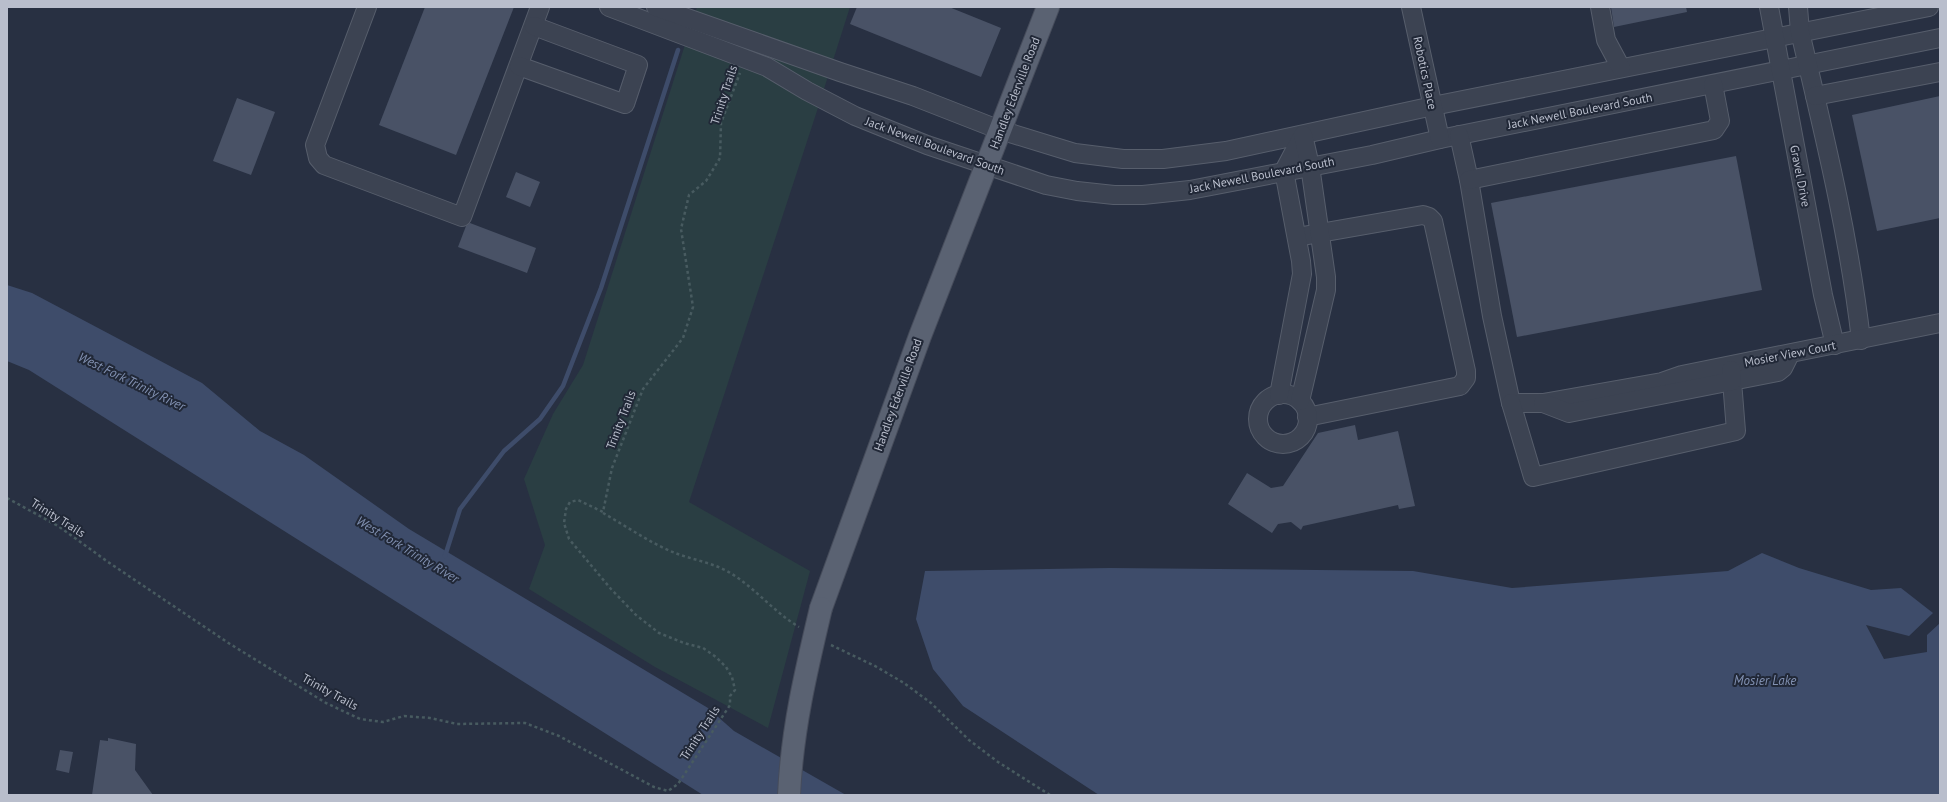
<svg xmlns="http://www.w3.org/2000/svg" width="1947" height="802" viewBox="0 0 1947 802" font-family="'PT Sans',sans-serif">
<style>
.green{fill:#2a3e43}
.water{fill:#3e4c6a}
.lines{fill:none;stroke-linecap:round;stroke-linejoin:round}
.stream{stroke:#3e4c6a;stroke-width:4.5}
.building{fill:#495266}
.minor-casing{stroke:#575e6c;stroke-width:20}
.major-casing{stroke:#464c5b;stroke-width:24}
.path{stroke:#485b60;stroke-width:2.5;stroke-dasharray:3 3;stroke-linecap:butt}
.minor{stroke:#3c4352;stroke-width:18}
.major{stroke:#5a6272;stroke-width:22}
.major-bridge-casing{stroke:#464c5b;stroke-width:24;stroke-linecap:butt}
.major-bridge{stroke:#5a6272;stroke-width:22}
.labels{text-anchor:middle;stroke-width:4;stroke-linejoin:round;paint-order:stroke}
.street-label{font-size:12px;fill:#b9becc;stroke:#212837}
.water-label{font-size:13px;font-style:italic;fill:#8291b2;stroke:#212837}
</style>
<rect width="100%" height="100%" fill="#283042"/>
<!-- green -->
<path class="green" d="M 697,7 L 850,7 L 816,114 L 689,502 L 810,571 L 768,728 L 655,667 L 529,589 L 545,545 L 524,479 L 553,414 L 583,365 Z"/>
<!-- water -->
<g class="water">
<path d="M 7,285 L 32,293 L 202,383 L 260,431 L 304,455 L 409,529 L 708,708 L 734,731 L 846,795 L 703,795 L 29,370 L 7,361 Z"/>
<path d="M 1762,553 L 1799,568 L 1871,590 L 1901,588 L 1933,613 L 1909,636 L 1866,625 L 1884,659 L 1927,652 L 1927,635 L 1940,623 L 1940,795 L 1099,795 L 963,706 L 933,669 L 916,619 L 925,571 L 1110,568 L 1413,571 L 1512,588 L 1728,571 Z"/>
</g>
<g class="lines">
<!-- stream -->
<path class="stream" d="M 445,556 L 460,509 L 504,451 L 540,419 L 563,386 L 601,288 L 678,50"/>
</g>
<!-- building -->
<g class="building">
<path d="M 425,7 L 514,7 L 456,155 L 379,125 Z"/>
<path d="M 857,7 L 949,7 L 1001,28 L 981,77 L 850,24 Z"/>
<path d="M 1611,7 L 1686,7 L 1687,12 L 1614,27 Z"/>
<path d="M 1940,96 L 1940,218 L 1877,231 L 1852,115 Z"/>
<path d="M 237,98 L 275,112 L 251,175 L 213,161 Z"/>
<path d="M 1736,156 L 1762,290 L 1517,337 L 1491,203 Z"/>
<path d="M 516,172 L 540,182 L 530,207 L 506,197 Z"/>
<path d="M 470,223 L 536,248 L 527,273 L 458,247 L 466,226 Z"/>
<path d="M 1355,425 L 1358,440 L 1398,431 L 1415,506 L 1399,509 L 1398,505 L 1303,526 L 1301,530 L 1291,522 L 1278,524 L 1272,533 L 1228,504 L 1247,473 L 1271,488 L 1283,486 L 1318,433 Z"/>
<path d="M 108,738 L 136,744 L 135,770 L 153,795 L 92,795 L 100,740 L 108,741 Z"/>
<path d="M 60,750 L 73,752 L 69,773 L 56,770 Z"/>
</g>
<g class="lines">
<defs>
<g id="minor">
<path d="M 367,7 L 315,145 L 318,158 L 324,165 L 462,217 L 540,7"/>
<path d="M 609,7 L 767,67 L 807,91 L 855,116 L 927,145 L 1046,185 L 1077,191 L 1114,195 L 1143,195 L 1190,190 L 1372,155 L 1440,139 L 1940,38"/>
<path d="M 656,7 L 840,72 L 913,96 L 1000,130 L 1075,153 L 1123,159 L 1163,159 L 1226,151 L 1433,106 L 1929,7"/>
<path d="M 1411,7 L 1440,139"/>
<path d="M 1600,7 L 1606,40 L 1621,68"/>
<path d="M 1769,7 L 1823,295 L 1835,345"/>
<path d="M 1798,7 L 1800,32 C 1824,134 1849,235 1861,340"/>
<path d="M 519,66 L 625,104 L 638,65 L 534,26"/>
<path d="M 1815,96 L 1940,72"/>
<path d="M 1459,135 L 1469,180 L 1492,316 L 1511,403 L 1543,403 L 1662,382 L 1682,375 L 1940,323"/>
<path d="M 1469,180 L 1714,130 L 1720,121 L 1713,84"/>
<path d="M 1297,237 L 1423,215 L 1429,217 L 1433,221 L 1466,371 L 1466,378 L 1460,386 L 1307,417"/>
<circle cx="1283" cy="419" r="25"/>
<path d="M 1279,395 L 1302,274 L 1301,261 L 1284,171 L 1303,135"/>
<path d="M 1300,401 L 1326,290 L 1326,277 L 1310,166 L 1303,135"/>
<path d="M 1511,403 L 1533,477 L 1736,431 L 1732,381 L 1778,372 L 1783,368 L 1790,354"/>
<path d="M 1543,403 L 1569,413 L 1732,381 L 1731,370"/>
</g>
<path id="major" d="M 821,608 L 920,336 L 1048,7"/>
</defs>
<!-- minor casing -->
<use href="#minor" class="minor-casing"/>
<!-- major casing -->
<use href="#major" class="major-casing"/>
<!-- path -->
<g class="path">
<path d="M 7,498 L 58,526 L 108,562 L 230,644 L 326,703 L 360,719 L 383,722 L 404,716 L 430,718 L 457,724 L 525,723 L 559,736 L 654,787 L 668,791 L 678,784 L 730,705 L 730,696 L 735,690 L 732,677 L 726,667 L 716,657 L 703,648 L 684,643 L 659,633 L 636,615 L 611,589 L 569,539 L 564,523 L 566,509 L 570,502 L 578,500 L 603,512 L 612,468 L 643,389 L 683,338 L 693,307 L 681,229 L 689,195 L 706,181 L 720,158 L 721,123 L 740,73"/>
<path d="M 603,513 C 626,526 650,543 675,553 C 693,560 715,563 732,574 C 756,589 774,612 799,627"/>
<path d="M 831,645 L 875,666 L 904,683 L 931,703 L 969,740 L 998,762 L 1050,795"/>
</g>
<!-- minor -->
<use href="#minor" class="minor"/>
<!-- major -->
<use href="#major" class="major"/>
<defs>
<path id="major-bridge" d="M 789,795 C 792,730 806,671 821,608"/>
</defs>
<!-- major-bridge casing -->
<use href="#major-bridge" class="major-bridge-casing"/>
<!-- major-bridge -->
<use href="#major-bridge" class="major-bridge"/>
</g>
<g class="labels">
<!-- street labels -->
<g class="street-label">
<text transform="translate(1425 73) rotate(78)" y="4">Robotics Place</text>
<text transform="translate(1015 93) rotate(-69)" y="4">Handley Ederville Road</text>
<text transform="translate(724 95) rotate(-72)" y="4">Trinity Trails</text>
<text transform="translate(1580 111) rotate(-11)" y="4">Jack Newell Boulevard South</text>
<text transform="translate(935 146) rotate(20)" y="4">Jack Newell Boulevard South</text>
<text transform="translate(1262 175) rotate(-11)" y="4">Jack Newell Boulevard South</text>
<text transform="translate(1800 176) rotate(79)" y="4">Gravel Drive</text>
<text transform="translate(1790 354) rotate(-11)" y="4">Mosier View Court</text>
<text transform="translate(898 395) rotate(-70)" y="4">Handley Ederville Road</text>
<text transform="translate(621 420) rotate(-69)" y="4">Trinity Trails</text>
<text transform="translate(58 518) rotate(32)" y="4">Trinity Trails</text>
<text transform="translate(330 692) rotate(29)" y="4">Trinity Trails</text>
<text transform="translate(700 733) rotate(-57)" y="4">Trinity Trails</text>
</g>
<!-- water labels -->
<g class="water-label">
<text transform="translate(132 381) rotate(26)" y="5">West Fork Trinity River</text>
<text transform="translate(408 549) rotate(31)" y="5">West Fork Trinity River</text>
<text x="1765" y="685">Mosier Lake</text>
</g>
</g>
<!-- border -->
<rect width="1947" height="802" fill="none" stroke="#b9becc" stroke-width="16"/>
</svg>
